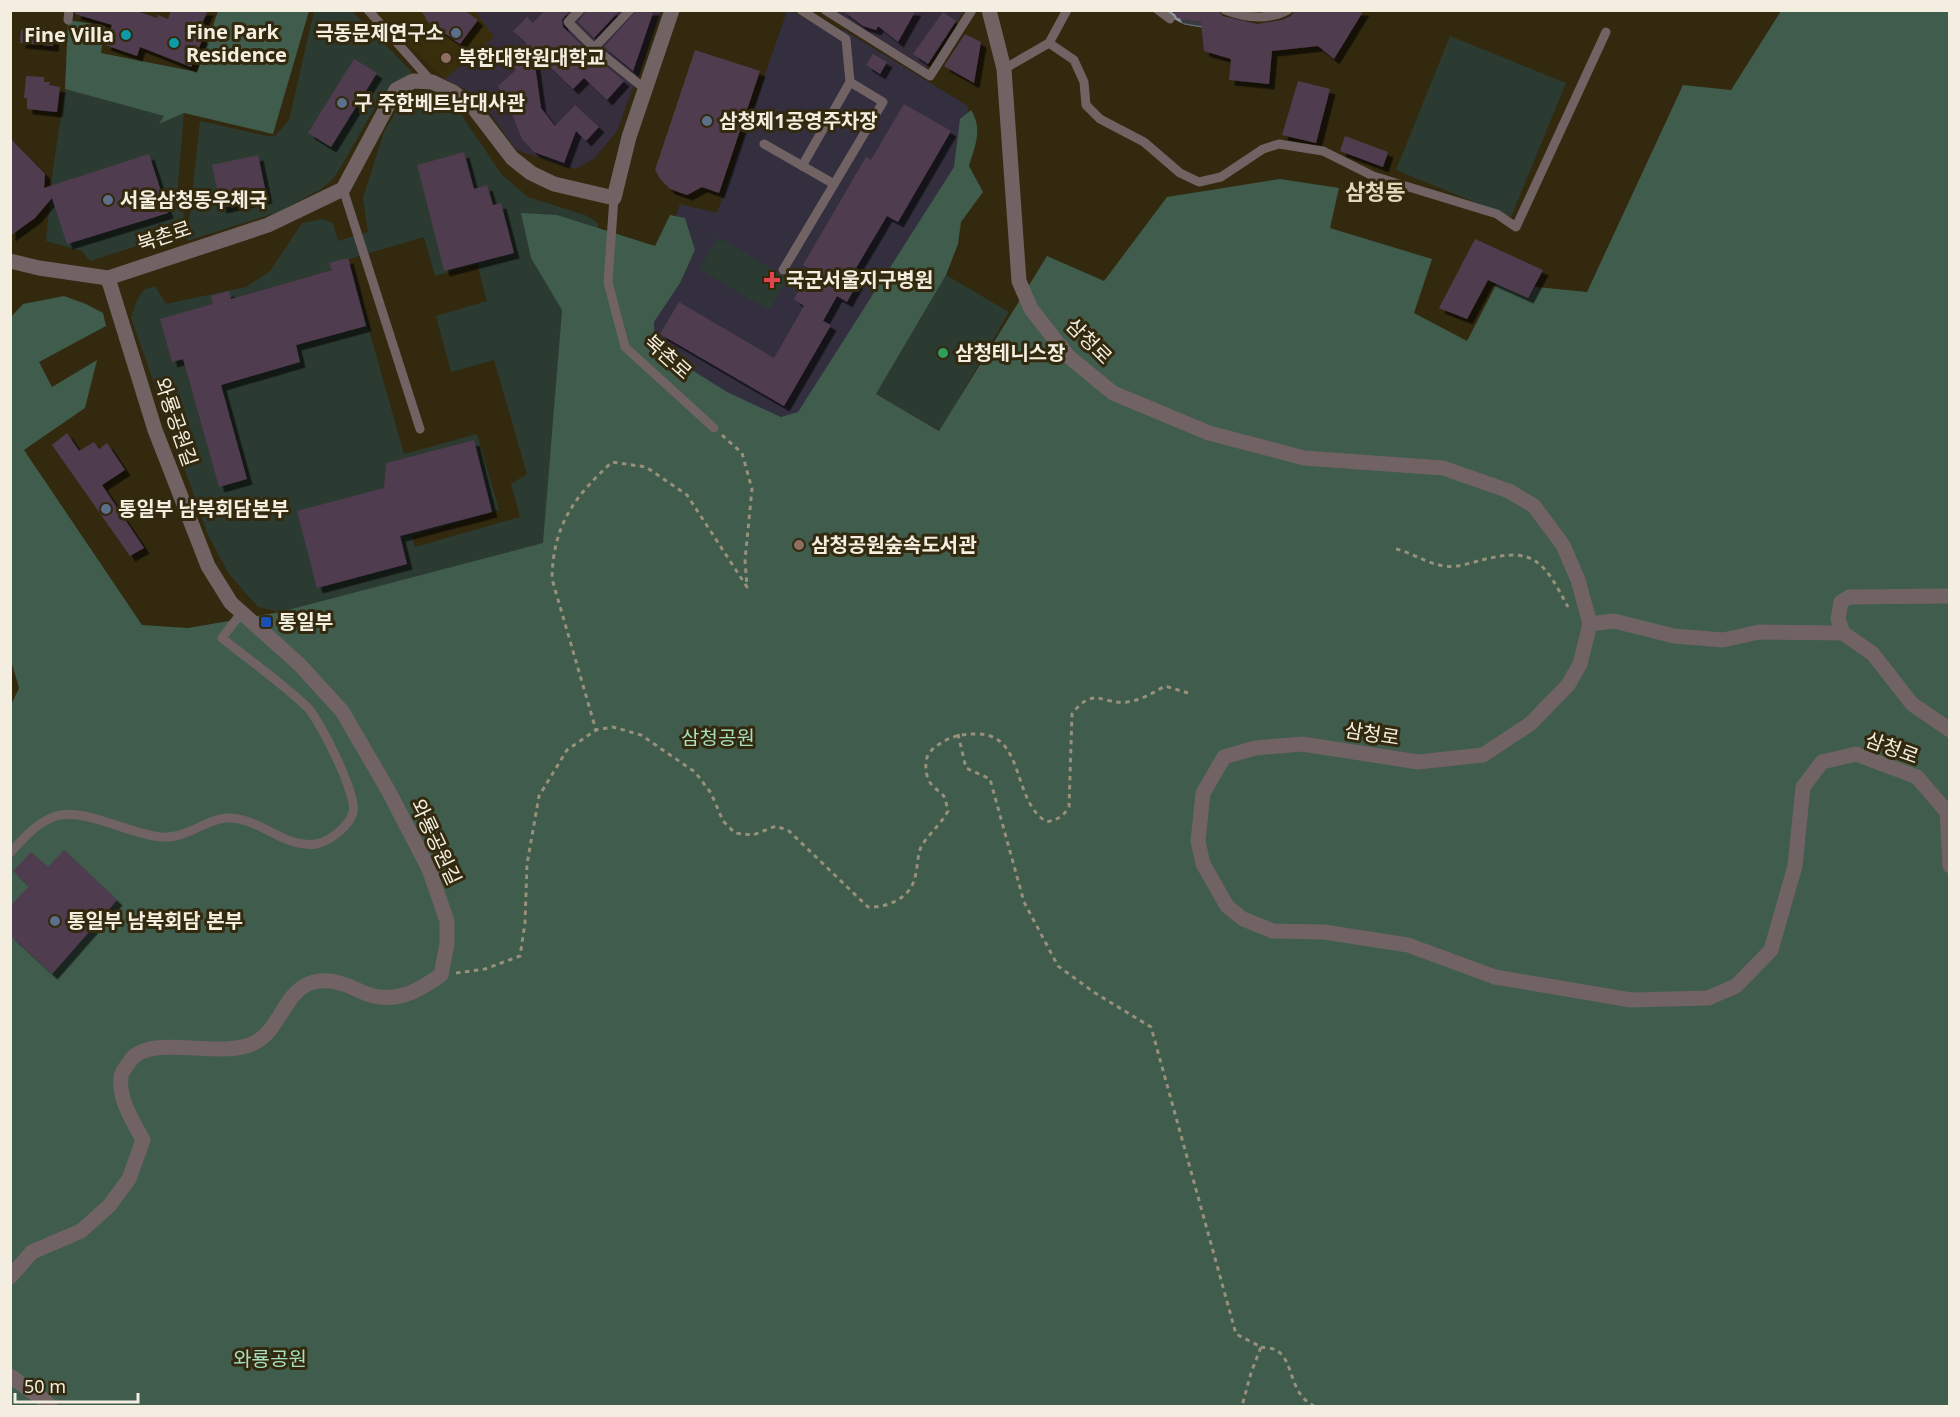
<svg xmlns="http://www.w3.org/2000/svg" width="1960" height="1417" viewBox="0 0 1960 1417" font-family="'Noto Sans','Noto Sans KR',sans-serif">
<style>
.commercial{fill:#362e3d}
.built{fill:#392e0b}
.medical{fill:#332f3f}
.green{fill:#2c3b32;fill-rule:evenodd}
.forest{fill:#3f5c4c}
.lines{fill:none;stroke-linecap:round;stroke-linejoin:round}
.stream{stroke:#8e95a2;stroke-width:5}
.building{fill:#503c50;filter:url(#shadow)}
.path{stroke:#97907b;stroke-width:3;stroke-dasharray:4.5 4.5;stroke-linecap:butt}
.service{stroke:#716264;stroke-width:9}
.minor{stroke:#716264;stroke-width:15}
.tertiary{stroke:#716264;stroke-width:15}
.service-dot{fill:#5c6f8a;stroke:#32290f;stroke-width:2}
.culture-dot{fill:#0f9aa8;stroke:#32290f;stroke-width:2}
.education-dot{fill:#8d6e63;stroke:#32290f;stroke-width:2}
.health-dot{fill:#e0444e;stroke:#32290f;stroke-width:2}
.leisure-dot{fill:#2e9e5b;stroke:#32290f;stroke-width:2}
.transit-dot{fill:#1a4fb4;stroke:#32290f;stroke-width:2}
.labels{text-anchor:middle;stroke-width:6;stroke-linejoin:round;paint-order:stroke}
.poi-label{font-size:20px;font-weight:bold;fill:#f3eedf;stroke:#32290f;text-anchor:start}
.street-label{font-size:20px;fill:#f3eedf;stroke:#32290f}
.park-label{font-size:20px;fill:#a7dfbf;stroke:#32290f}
.quarter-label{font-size:22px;font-weight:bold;fill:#e2d7b9;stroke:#32290f}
</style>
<defs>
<filter id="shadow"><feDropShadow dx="5.5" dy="5.5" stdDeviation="0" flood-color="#0009"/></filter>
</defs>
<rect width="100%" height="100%" fill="#32290f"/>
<!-- commercial -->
<g class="commercial">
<path d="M 375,11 L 661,11 L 617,131 L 595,158 L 576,169 L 516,150 L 478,96 L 445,79 Z"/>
<path d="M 828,11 L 964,11 L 926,68 Z"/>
</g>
<!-- built -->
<path class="built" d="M 372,11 L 475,11 L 494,37 L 445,79 Z"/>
<!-- medical -->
<path class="medical" d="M 787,11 L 792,11 L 842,40 L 842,29 L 968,106 L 967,160 L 796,429 L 631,347 L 680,204 L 717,213 Z"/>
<!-- green -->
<g class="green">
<path d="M 314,11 L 352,11 L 412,72 L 382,95 L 342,165 L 333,179 L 321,189 L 278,212 L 187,241 L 200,121 L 267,136 L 275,136 L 289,120 Z"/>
<path d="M 1450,36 L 1566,83 L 1511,217 L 1396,170 Z"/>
<path d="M 65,89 L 165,116 L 160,124 L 184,113 L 177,196 L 184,202 L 183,231 L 90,261 L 82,251 L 46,241 L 53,169 Z"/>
<path d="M 418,97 L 439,100 L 456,107 L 502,175 L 528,197 L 585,215 L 598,223 L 600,273 L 562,311 L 544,544 L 280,612 L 258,607 L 229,574 L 208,535 L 131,318 L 137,300 L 144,290 L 155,286 L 166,304 L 246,287 L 270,271 L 302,223 L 323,219 L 333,223 L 338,241 L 368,232 L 363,198 L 384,132 L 398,108 ZM 464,152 L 474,189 L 487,185 L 493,205 L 501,203 L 514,253 L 444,271 L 417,165 ZM 424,237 L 435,276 L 477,264 L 487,301 L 436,316 L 451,372 L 494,360 L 527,474 L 511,484 L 520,517 L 415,547 L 412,536 L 499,510 L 477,434 L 404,454 L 349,259 ZM 348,258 L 365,326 L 296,345 L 300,362 L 221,385 L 247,478 L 219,486 L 183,359 L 213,304 L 211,296 L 228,292 L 231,299 L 332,270 L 330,263 ZM 474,440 L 492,512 L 400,536 L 407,564 L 317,587 L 384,488 L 386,463 Z"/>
<path d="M 718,237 L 788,278 L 769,310 L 699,269 Z"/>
<path d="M 946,275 L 1009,312 L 940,431 L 876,394 Z"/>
</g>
<!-- forest -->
<g class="forest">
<path d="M 218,11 L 309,11 L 273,134 L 184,113 L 159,124 L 164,116 L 65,89 L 68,20 L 105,26 L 101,53 L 197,72 Z"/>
<path d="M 1781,11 L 1949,11 L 1949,1406 L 11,1406 L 10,707 L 19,688 L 10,657 L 10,318 L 23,304 L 64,296 L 86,304 L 103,313 L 106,326 L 39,362 L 52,387 L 97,360 L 85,408 L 24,450 L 142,625 L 188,628 L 280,612 L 543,543 L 562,310 L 531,258 L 521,213 L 557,215 L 655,246 L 670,215 L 685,218 L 695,250 L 680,283 L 654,322 L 655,347 L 727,392 L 781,417 L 798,412 L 954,167 L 960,119 L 971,110 C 983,129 975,146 969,166 L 983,192 L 961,222 L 958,244 L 946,275 L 876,394 L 939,431 L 1047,256 L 1104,281 L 1167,197 L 1280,179 L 1339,188 L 1330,228 L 1432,259 L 1414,313 L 1467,341 L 1497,283 L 1587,292 L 1683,85 L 1731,90 Z"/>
</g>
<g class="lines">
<!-- stream -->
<path class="stream" d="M 1168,13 L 1185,22 L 1208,26"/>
</g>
<!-- building -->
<g class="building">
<path d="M 76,10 L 134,10 L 157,18 L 158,15 L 168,19 L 171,10 L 208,10 L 198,33 L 203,38 L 191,67 L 140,47 L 137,56 L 105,45 L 112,25 L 75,14 Z"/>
<path d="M 421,10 L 464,10 L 478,20 L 460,44 L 428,22 Z"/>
<path d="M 545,10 L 570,10 L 562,20 L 563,27 L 590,53 L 624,81 L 607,100 L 584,78 L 573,89 L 533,51 L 541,108 L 555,126 L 575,105 L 599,127 L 586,141 L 576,131 L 564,163 L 534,152 L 522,139 L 511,111 L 498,86 L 516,70 L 509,61 L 527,44 L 513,31 L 527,17 L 533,23 Z"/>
<path d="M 587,10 L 620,10 L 594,38 L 578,22 Z"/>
<path d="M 637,10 L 654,10 L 633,71 L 604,47 Z"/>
<path d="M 842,10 L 916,10 L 898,42 L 878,26 L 876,30 L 863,26 Z"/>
<path d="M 1173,10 L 1218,10 L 1223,16 L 1257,24 L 1282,20 L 1291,16 L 1295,10 L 1364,10 L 1334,59 L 1318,46 L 1272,51 L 1269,84 L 1229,80 L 1231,59 L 1204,51 L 1201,22 L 1177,18 Z"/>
<path d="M 943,12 L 956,21 L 928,64 L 913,54 Z"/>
<path d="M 23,26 L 55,30 L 53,46 L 20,43 L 21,29 L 23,30 Z"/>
<path d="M 965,34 L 981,42 L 974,83 L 944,66 Z"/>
<path d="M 695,50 L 760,71 L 719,193 L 702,187 L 687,195 L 670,189 L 661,180 L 655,170 Z"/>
<path d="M 873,54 L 887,62 L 880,74 L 866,65 Z"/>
<path d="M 354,59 L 377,73 L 331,147 L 308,133 Z"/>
<path d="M 26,76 L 44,77 L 44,82 L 50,82 L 49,85 L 60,87 L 57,112 L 27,109 L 27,98 L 24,98 Z"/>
<path d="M 1298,81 L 1330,89 L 1316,143 L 1282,135 Z"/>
<path d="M 904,104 L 951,131 L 898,222 L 887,216 L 856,268 L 863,273 L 847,302 L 837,296 L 823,321 L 831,325 L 784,406 L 660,334 L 679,302 L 774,358 L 804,306 L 794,299 L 811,269 L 803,265 L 866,157 L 871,160 Z"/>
<path d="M 1345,136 L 1388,152 L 1383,167 L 1340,151 Z"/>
<path d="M 10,138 L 45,174 L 44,188 L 149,154 L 168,213 L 67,244 L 52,198 L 35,218 L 10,236 Z"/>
<path d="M 464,152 L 474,189 L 487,185 L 493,205 L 501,203 L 514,253 L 444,271 L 417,165 Z"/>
<path d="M 258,155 L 267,198 L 221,208 L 212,165 Z"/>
<path d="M 1475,239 L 1543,270 L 1528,298 L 1488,280 L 1467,319 L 1439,308 Z"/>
<path d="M 348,258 L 366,326 L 296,345 L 300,362 L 221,385 L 247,479 L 219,487 L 183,359 L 172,362 L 160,319 L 213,304 L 211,296 L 229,291 L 231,299 L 332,270 L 329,263 Z"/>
<path d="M 67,433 L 79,451 L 94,442 L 99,449 L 107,443 L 125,470 L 102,485 L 144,548 L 130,556 L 52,445 Z"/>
<path d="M 474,440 L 492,512 L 400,536 L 407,564 L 317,588 L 297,511 L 384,488 L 386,463 Z"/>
<path d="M 64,850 L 117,900 L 52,974 L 10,935 L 10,906 L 29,886 L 13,871 L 31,852 L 48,867 Z"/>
</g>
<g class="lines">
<!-- path -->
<g class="path">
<path d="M 722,435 L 742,453 L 752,489 L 745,560 L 747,587 L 687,495 L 646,467 L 612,462 C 574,497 553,525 552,579 L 596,730 L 613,727 L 641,735 L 695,772 L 711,793 L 723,821 L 735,833 L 753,835 L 776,826 L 789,831 L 868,907 C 887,908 911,898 915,877 C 918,867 917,854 922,845 C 930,833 941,824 948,811 C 947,807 946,802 945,798 C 943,794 938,791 935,788 C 928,783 925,772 926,763 C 926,752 937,745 946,740 C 957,735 965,734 977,734 C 1026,734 1011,801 1047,822 C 1058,819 1063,817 1069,807 L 1072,714 C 1094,685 1102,705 1127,702 C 1141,700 1153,693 1165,686 L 1188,693"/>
<path d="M 1396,549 C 1413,553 1427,564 1445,566 C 1456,568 1470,563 1482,560 C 1535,546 1544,562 1568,607"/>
<path d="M 958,734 L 966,768 L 990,779 L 1024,902 L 1058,966 L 1095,993 L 1151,1027 L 1236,1334 L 1261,1347 L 1251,1373 L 1242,1406"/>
<path d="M 456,973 L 485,969 L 520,956 L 525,923 L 527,864 L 539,796 L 567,750 L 596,730"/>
<path d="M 1261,1347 C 1265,1348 1272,1348 1276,1350 C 1295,1361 1288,1393 1314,1406"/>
</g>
<!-- service -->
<g class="service">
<path d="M 368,10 L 432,82"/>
<path d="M 580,10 L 568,22 L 594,48 L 645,89"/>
<path d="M 801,10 L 846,39 L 850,82 L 802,166"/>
<path d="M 825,10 L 930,76 L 972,10"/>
<path d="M 1158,10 L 1170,19"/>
<path d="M 1225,10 C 1246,18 1267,21 1288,10"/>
<path d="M 68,20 L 69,10"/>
<path d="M 1049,43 L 1074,60 L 1084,82 L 1086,105 L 1100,119 L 1144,142 L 1180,173 L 1199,182 L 1221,177 L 1263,149 L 1279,144 L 1323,151 L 1373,176 L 1497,214 L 1516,227 L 1606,32"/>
<path d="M 594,48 L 630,10"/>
<path d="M 1004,69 L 1049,43 L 1067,10"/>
<path d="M 764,144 L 834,184"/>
<path d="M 343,189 L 420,429"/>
<path d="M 614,198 L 608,282 L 625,347 L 714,428"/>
<path d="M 783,270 L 883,102 L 850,82"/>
<path d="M 10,853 C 23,839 37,822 56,816 C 83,807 132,835 161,837 C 187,839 206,819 226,818 C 258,816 284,849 316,844 C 329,842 349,826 353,813 C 358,796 320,720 307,707 C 282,683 249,660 222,638 L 242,612"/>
</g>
<!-- minor -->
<g class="minor">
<path d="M 1590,624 L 1614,621 L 1674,636 L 1723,640 L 1759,632 L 1843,633 L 1873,654 L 1912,704 L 1950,730"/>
<path d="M 1843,633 L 1838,619 L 1841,602 L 1849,597 L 1950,596"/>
</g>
<!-- tertiary -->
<g class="tertiary">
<path d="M 989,10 L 1004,69 L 1019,281 L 1031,309 L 1068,356 L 1113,393 L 1209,433 L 1304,458 L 1443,468 L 1509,491 L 1534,506 L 1563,545 L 1578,580 L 1590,624 L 1580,664 L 1568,685 L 1530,724 L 1483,755 L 1418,762 L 1302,744 L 1255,748 L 1224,757 L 1203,793 L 1198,841 L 1203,864 L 1227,906 L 1243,919 L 1273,931 L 1324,932 L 1408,945 L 1495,977 L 1631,1000 L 1708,998 L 1736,986 L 1771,950 L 1795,866 L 1803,787 L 1822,762 L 1856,754 L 1917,777 L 1947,812 L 1950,866"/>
<path d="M 10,261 L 39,268 L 108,278 L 268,225 L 343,189 L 396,90 L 413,81 L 432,82 L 453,92 L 473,107 L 512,158 L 531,173 L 554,184 L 614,198 L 629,137 L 672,10"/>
<path d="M 10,1277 L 32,1252 L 81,1231 L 109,1206 L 129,1179 L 143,1140 C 133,1121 118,1099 121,1077 C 121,1072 127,1066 130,1061 C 150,1032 222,1061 256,1042 C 281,1028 285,989 314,982 C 328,979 337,982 349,986 C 358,990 369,996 379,997 C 404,1000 422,988 441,975 L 447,944 L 447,921 L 429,869 L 388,790 L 342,711 L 299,664 L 231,603 L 208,566 L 155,430 L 108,278"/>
<path d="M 10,1376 L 44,1400 L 50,1406"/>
</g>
</g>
<!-- markers -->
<g class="service-dot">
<circle cx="456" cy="33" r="6"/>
<circle cx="342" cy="103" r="6"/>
<circle cx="707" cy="121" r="6"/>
<circle cx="108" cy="200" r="6"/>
<circle cx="106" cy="509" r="6"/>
<circle cx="55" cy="921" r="6"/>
</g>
<g class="culture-dot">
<circle cx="126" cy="35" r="6"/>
<circle cx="174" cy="43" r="6"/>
</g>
<g class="education-dot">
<circle cx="446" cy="58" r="6"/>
<circle cx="799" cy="545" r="6"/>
</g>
<path class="health-dot" d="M769 271h6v6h6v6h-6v6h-6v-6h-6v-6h6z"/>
<circle class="leisure-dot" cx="943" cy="353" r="6"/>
<rect class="transit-dot" x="260" y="616" width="12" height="12" rx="3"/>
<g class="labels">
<!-- poi labels -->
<g class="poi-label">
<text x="186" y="39">Fine Park<tspan x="186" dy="23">Residence</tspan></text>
<text x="444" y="40" text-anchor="end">극동문제연구소</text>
<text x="114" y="42" text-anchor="end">Fine Villa</text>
<text x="458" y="65">북한대학원대학교</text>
<text x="354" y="110">구 주한베트남대사관</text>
<text x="719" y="128">삼청제1공영주차장</text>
<text x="120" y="207">서울삼청동우체국</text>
<text x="786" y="287">국군서울지구병원</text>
<text x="955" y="360">삼청테니스장</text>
<text x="118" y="516">통일부 남북회담본부</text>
<text x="811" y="552">삼청공원숲속도서관</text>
<text x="278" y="629">통일부</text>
<text x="67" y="928">통일부 남북회담 본부</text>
</g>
<!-- street labels -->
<g class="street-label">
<text transform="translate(164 236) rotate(-18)" y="7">북촌로</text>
<text transform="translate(1089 341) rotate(45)" y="7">삼청로</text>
<text transform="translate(668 357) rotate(42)" y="7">북촌로</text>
<text transform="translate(176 422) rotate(71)" y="7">와룡공원길</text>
<text transform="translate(1372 734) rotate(9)" y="7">삼청로</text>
<text transform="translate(1892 748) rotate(20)" y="7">삼청로</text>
<text transform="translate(436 842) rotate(65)" y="7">와룡공원길</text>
</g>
<!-- park labels -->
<g class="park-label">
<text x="718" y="745">삼청공원</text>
<text x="270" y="1366">와룡공원</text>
</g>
<!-- quarter labels -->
<g class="quarter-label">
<text x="1375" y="200">삼청동</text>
</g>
</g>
<!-- border -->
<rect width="1960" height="1417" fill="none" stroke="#f3eedf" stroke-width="24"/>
<!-- scale -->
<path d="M15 1393v9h123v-9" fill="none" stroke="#f3eedf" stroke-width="3"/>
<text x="24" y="1393" font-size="18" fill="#f3eedf" stroke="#32290f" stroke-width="4.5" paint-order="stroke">50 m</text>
</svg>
